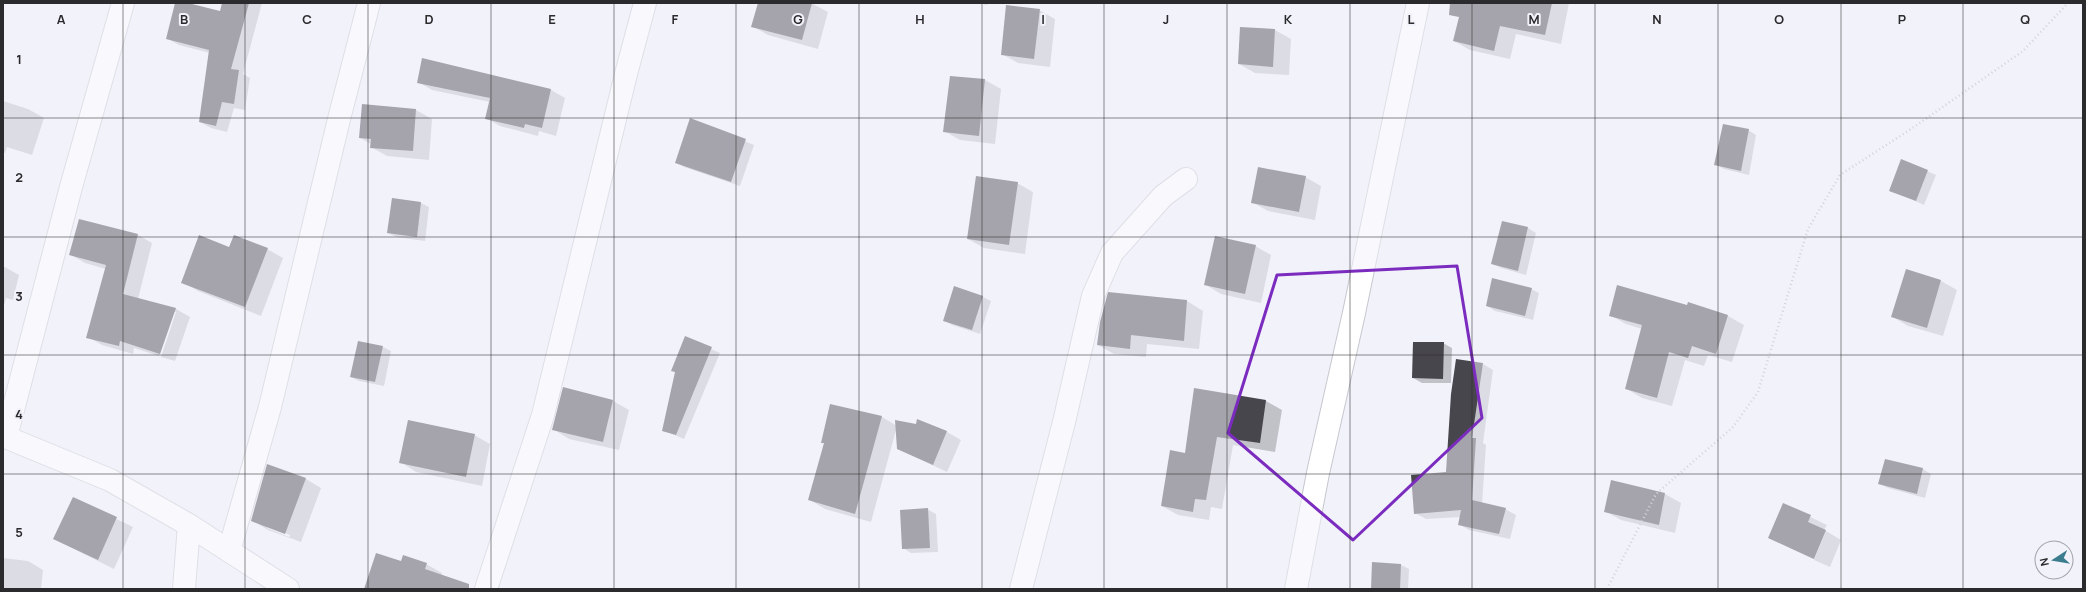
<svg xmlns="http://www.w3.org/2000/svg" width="2086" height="592" viewBox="0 0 2086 592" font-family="Manrope,sans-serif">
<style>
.shadow{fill:#0003;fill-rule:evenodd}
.building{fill:#48464d}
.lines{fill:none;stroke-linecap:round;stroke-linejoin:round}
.minor-casing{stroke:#c7c7cf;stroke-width:24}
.path{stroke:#adadb4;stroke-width:2.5;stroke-dasharray:1 3;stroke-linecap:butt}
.minor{stroke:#fff;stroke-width:22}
.marked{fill:none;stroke:#7b2cbf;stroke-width:3;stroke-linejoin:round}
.grid{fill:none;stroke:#2b2b2e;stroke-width:1;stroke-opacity:0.55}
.grid-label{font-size:13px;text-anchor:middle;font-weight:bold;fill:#2b2b2e;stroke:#f2f2fb;stroke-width:4;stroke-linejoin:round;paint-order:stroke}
</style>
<rect width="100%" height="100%" fill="#f2f2fb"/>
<!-- shadow -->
<g class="shadow">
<path d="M 176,3 L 184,3 L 221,12 L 223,3 L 262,3 L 243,74 L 250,78 L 245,110 L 234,108 L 227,132 L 211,128 L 200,122 L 210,53 L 179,45 L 168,39 Z"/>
<path d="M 759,3 L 811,3 L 828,12 L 818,49 L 768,35 L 752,26 Z"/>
<path d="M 978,3 L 988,3 L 987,5 Z"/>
<path d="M 1463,3 L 1569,3 L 1561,44 L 1516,34 L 1510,59 L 1470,50 L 1454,41 Z"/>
<path d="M 1039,10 L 1055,19 L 1050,67 L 1018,63 L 1002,54 Z"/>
<path d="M 1241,28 L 1275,30 L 1291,39 L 1289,75 L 1255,73 L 1239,64 Z"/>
<path d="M 423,59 L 551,90 L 565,98 L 556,136 L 539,131 L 538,136 L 500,126 L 486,118 L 490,102 L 432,90 L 418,82 Z"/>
<path d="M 985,80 L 1001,89 L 995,144 L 960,140 L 944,131 Z"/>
<path d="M 3,101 L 28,109 L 44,118 L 32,155 L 7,147 L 5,153 L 3,153 Z"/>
<path d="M 416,110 L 432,119 L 429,160 L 387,156 L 371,147 L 371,144 L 360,138 Z"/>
<path d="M 690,119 L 754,145 L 740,186 L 684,167 L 676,162 Z"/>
<path d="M 1748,130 L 1756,135 L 1749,175 L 1724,169 L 1716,165 Z"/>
<path d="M 1927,171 L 1936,175 L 1924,205 L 1891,190 Z"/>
<path d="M 1305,177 L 1321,186 L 1315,220 L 1268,211 L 1252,202 Z"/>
<path d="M 1017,183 L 1033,192 L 1025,254 L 984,248 L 968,239 Z"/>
<path d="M 392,199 L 421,203 L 429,207 L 425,241 L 396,237 L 388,233 Z"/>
<path d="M 79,220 L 138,235 L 152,243 L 138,299 L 176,309 L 190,317 L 175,361 L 161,357 L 176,312 L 174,312 L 159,356 L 134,348 L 133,354 L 102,345 L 88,337 L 106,269 L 85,263 L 71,255 Z"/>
<path d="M 1503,222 L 1528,228 L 1536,233 L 1526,275 L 1501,268 L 1493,264 Z"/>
<path d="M 1255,246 L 1271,255 L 1261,303 L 1221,294 L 1206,285 Z"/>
<path d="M 230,248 L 267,249 L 283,258 L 261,316 L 198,291 L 182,282 Z"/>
<path d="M 3,266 L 19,275 L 13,300 L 6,298 L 3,309 Z"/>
<path d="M 1941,281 L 1957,290 L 1943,336 L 1908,326 L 1893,317 Z"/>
<path d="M 1531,289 L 1539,293 L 1533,320 L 1495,311 L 1487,306 Z"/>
<path d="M 1109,293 L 1187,301 L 1203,311 L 1199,349 L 1147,344 L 1146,357 L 1114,354 L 1098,345 Z"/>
<path d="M 983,297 L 991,301 L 980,334 L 952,325 L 944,320 Z"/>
<path d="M 1689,303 L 1728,316 L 1744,325 L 1732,362 L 1708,355 L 1704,366 L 1685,360 L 1672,406 L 1642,398 L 1627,389 L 1642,329 L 1626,324 L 1610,315 L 1688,306 Z"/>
<path d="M 686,338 L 720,353 L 684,439 L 663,430 Z"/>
<path d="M 1443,343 L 1452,348 L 1451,383 L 1422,383 L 1413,378 Z"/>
<path d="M 383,347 L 391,351 L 384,386 L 359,381 L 351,377 Z"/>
<path d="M 1483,364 L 1493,370 L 1483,443 L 1486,445 L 1482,504 L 1505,509 L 1516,515 L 1510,539 L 1469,530 L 1459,524 L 1461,517 L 1426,519 L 1415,513 L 1447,473 Z"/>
<path d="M 613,401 L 629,410 L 619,450 L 569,439 L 553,429 Z"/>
<path d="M 1266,401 L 1282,410 L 1275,452 L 1233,445 L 1222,509 L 1211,507 L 1209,520 L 1178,515 L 1162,506 L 1185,454 Z"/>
<path d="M 831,405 L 882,417 L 897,426 L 916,425 L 918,420 L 947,432 L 961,440 L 947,472 L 898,449 L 896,430 L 871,522 L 825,509 L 810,500 L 825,444 L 822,442 Z"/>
<path d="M 474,435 L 490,444 L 482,486 L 416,472 L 401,462 Z"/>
<path d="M 268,465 L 306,479 L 321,488 L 301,542 L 268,530 L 252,520 ZM 267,526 L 290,535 L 289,537 L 267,528 Z"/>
<path d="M 1923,469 L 1931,474 L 1925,498 L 1888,488 L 1879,483 Z"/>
<path d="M 1612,482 L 1665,494 L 1681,503 L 1675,533 L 1621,520 L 1605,511 Z"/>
<path d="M 73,498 L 133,527 L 114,569 L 54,539 Z"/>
<path d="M 1783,504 L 1827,525 L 1824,530 L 1826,531 L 1813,559 L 1769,538 Z"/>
<path d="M 927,509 L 936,514 L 938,552 L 911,553 L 903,548 Z"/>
<path d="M 1826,531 L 1841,540 L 1830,567 L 1814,560 Z"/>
<path d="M 3,558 L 28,561 L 43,570 L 41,589 L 3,589 Z"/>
<path d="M 402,563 L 426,564 L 442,573 L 441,577 L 459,589 L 365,589 Z"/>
<path d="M 1401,565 L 1409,569 L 1408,589 L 1372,589 Z"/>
</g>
<!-- building -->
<g class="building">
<path d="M 175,3 L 188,3 L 220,11 L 222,3 L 249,3 L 231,69 L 239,70 L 234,104 L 222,102 L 216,126 L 199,122 L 209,50 L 166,39 Z"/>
<path d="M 758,3 L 812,3 L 802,40 L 751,27 Z"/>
<path d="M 1450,3 L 1552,3 L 1545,35 L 1500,26 L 1494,51 L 1453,41 L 1459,17 L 1449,15 Z"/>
<path d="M 1006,5 L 1040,9 L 1034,59 L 1001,55 Z"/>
<path d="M 1240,27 L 1275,29 L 1273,67 L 1238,64 Z"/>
<path d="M 422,58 L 551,89 L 542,128 L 525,124 L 524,128 L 485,119 L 490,98 L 417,83 Z"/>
<path d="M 950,76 L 985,79 L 979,136 L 943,132 Z"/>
<path d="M 362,104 L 416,109 L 413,151 L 370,148 L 371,139 L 359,138 Z"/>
<path d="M 690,118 L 746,139 L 731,182 L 675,163 Z"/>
<path d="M 1723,124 L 1749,129 L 1741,171 L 1714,165 Z"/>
<path d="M 1901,159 L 1928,170 L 1916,201 L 1889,191 Z"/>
<path d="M 1258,167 L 1306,176 L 1299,212 L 1251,203 Z"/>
<path d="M 976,176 L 1018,182 L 1009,245 L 967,239 Z"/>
<path d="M 392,198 L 421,202 L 417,237 L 387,233 Z"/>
<path d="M 79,219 L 138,234 L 123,294 L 176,308 L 160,354 L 120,341 L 119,346 L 86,338 L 106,265 L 69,255 Z"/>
<path d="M 1502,221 L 1528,227 L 1518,271 L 1491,264 Z"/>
<path d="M 199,235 L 229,247 L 234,235 L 268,248 L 245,307 L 181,283 Z"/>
<path d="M 1215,236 L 1256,245 L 1245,294 L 1204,285 Z"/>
<path d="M 1906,269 L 1941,280 L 1927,328 L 1891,317 Z"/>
<path d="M 1492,278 L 1532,288 L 1525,316 L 1486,306 Z"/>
<path d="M 1617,285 L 1687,305 L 1688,302 L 1728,315 L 1716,354 L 1692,346 L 1688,358 L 1669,352 L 1657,398 L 1625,389 L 1642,325 L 1609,316 Z"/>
<path d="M 954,286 L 983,296 L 972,330 L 943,321 Z"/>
<path d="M 1108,292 L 1187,300 L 1184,341 L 1131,335 L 1130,349 L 1097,345 L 1100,322 Z"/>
<path d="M 685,336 L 712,347 L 676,435 L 662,431 L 675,372 L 671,371 Z"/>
<path d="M 358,341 L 383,346 L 375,382 L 350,377 Z"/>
<path d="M 1413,342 L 1444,342 L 1443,379 L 1412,378 Z"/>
<path d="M 1456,359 L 1483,363 L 1472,438 L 1476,438 L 1472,500 L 1506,508 L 1499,534 L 1458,525 L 1461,510 L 1414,514 L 1411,475 L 1446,472 L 1451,394 Z"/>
<path d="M 563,387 L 613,400 L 603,442 L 552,430 Z"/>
<path d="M 1194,388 L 1266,400 L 1260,443 L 1217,437 L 1206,500 L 1195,499 L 1193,512 L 1161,506 L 1170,450 L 1185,453 Z"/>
<path d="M 830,404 L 882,416 L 855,514 L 808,500 L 824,443 L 821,443 Z"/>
<path d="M 917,419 L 947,431 L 933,465 L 897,449 L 895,420 L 916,424 Z"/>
<path d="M 408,420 L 475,434 L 466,477 L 399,463 Z"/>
<path d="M 1885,459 L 1923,468 L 1917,494 L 1878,484 Z"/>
<path d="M 267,464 L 306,478 L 285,534 L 251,521 Z"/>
<path d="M 1611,480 L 1665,493 L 1659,525 L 1604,512 Z"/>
<path d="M 73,497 L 117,517 L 98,560 L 53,539 Z"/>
<path d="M 1783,503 L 1811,515 L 1808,522 L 1826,530 L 1814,559 L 1768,538 Z"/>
<path d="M 928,508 L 930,548 L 902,549 L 900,510 Z"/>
<path d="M 376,553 L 401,561 L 403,555 L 427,563 L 425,569 L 469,584 L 469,589 L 364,589 Z"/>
<path d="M 1372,562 L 1401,564 L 1400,589 L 1371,589 Z"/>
</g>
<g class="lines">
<defs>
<g id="minor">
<path d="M 3,436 L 110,480 L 189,525 L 288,589"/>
<path d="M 6,437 L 71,187 L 123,3"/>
<path d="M 229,551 L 270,407 L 340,115 L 369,3"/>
<path d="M 184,589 L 189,525"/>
<path d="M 486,589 L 543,415 L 626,74 L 645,3"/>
<path d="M 1021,589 L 1064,422 L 1093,296 L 1112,253 L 1163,196 L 1186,179"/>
<path d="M 1296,589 L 1318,473 L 1354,313 L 1418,3"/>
</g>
</defs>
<!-- minor casing -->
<use href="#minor" class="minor-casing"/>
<!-- path -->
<path class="path" d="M 1607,589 L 1656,494 L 1733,427 L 1758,392 L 1808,229 L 1840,175 L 1914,127 L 2023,51 L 2068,3"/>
<!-- minor -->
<use href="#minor" class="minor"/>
</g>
<!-- marked area -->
<path d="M0 0H2086V592H0ZM 1457,266 L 1482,418 L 1353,540 L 1228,433 L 1277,275 Z" fill="#f2f2fb" fill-opacity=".55" fill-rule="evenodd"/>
<path class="marked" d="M 1457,266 L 1482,418 L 1353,540 L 1228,433 L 1277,275 Z"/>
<!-- grid -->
<path class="grid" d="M 123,3 L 123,589M 245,3 L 245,589M 368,3 L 368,589M 491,3 L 491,589M 614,3 L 614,589M 736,3 L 736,589M 859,3 L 859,589M 982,3 L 982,589M 1104,3 L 1104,589M 1227,3 L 1227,589M 1350,3 L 1350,589M 1472,3 L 1472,589M 1595,3 L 1595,589M 1718,3 L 1718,589M 1841,3 L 1841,589M 1963,3 L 1963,589M 3,118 L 2083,118M 3,237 L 2083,237M 3,355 L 2083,355M 3,474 L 2083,474"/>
<g class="grid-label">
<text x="61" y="24">A</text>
<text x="184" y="24">B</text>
<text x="307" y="24">C</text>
<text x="429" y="24">D</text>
<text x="552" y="24">E</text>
<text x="675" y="24">F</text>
<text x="798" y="24">G</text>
<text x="920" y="24">H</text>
<text x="1043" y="24">I</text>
<text x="1166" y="24">J</text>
<text x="1288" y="24">K</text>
<text x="1411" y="24">L</text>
<text x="1534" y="24">M</text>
<text x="1657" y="24">N</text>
<text x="1779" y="24">O</text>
<text x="1902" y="24">P</text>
<text x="2025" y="24">Q</text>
<text x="19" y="64">1</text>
<text x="19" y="182">2</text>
<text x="19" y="301">3</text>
<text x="19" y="419">4</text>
<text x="19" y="537">5</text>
</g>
<!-- border -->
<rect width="2086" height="592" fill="none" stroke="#2b2b2e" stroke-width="8"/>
<!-- north arrow -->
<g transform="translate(2054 560) rotate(258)"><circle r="19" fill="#f2f2fb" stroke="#a2a2a9"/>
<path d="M0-3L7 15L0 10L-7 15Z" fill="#3b7c8e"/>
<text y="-6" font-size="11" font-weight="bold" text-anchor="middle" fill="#2b2b2e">N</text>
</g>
</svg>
